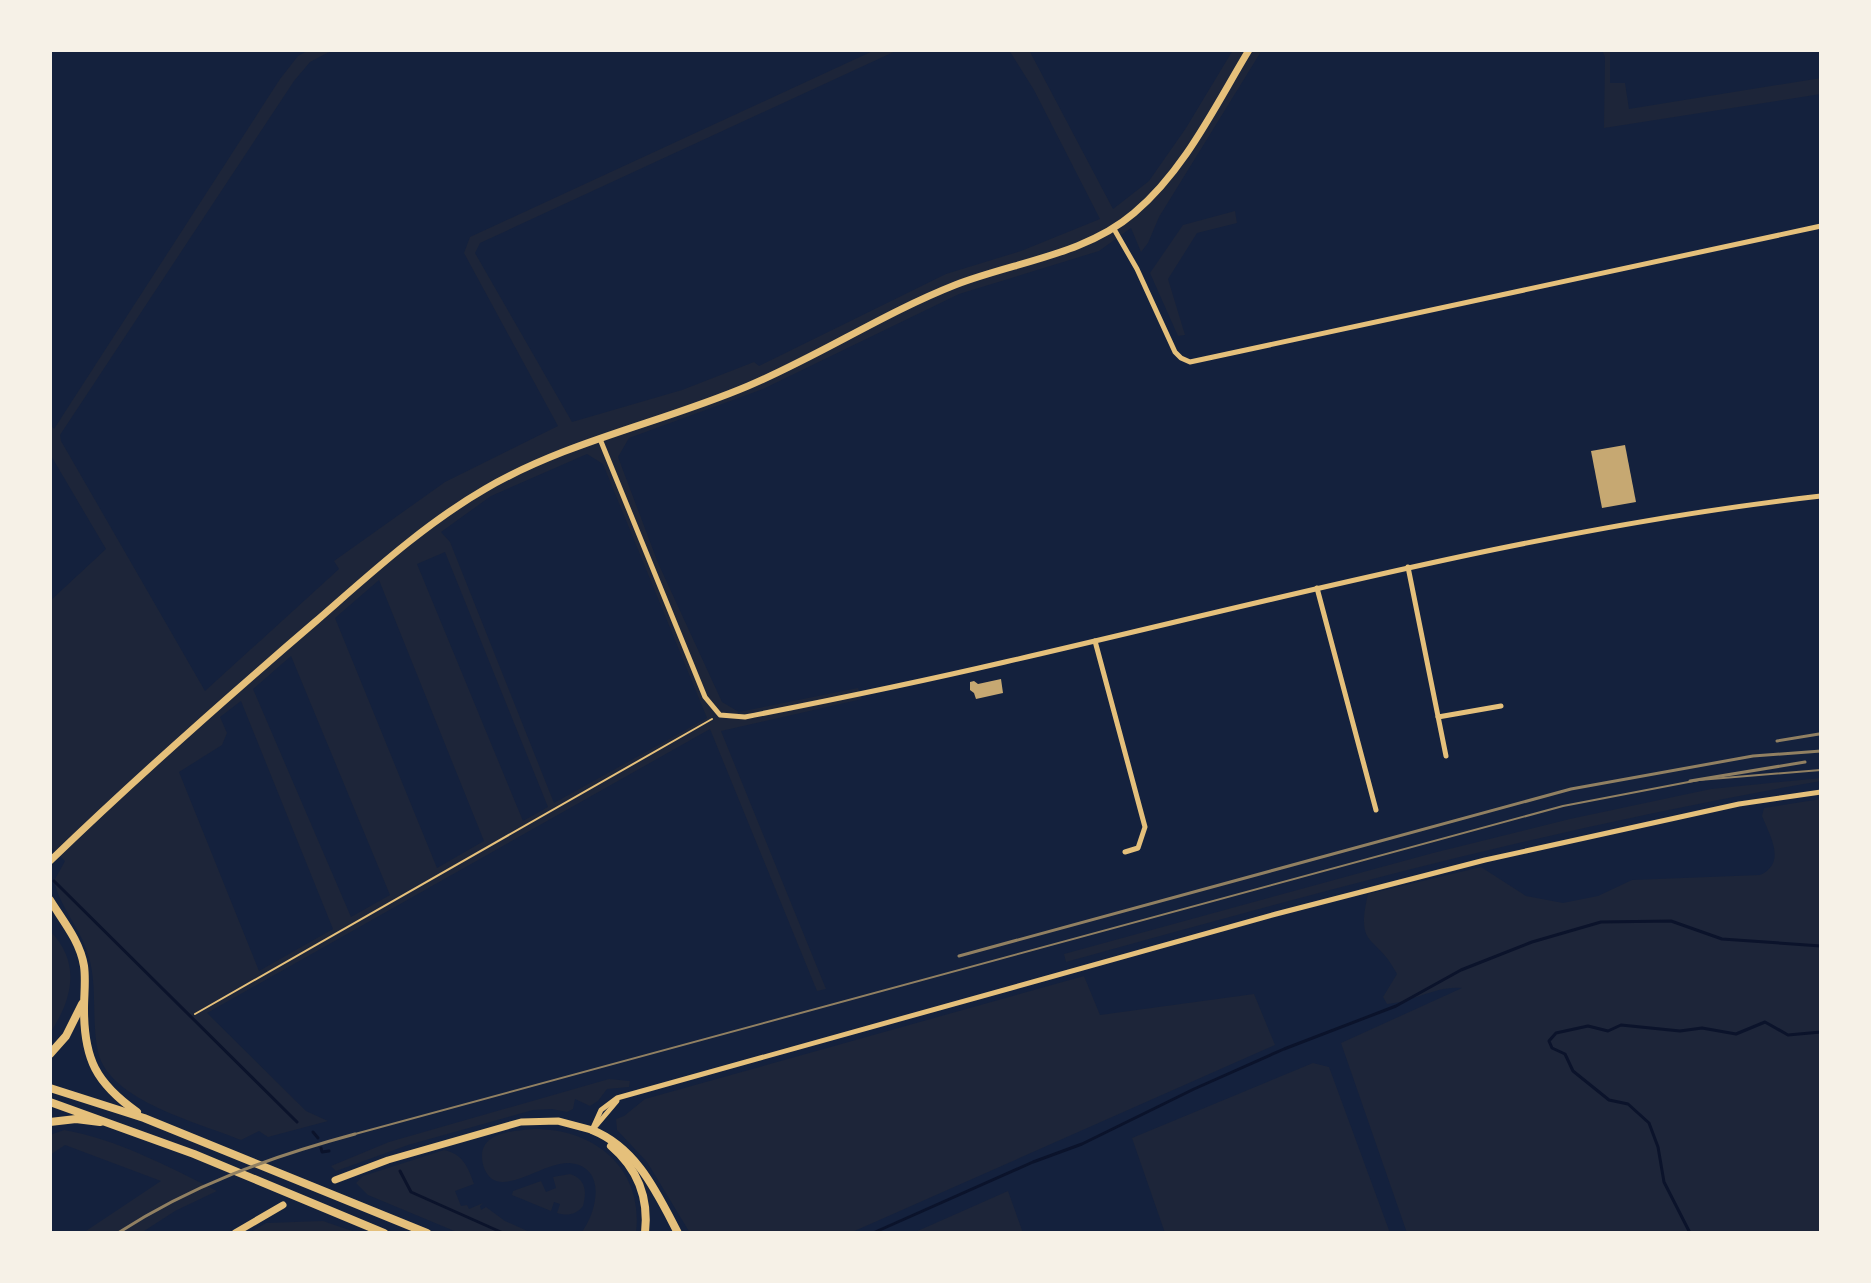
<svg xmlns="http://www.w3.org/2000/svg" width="1871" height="1283" viewBox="0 0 1871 1283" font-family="'Asap Condensed',sans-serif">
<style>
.green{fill:#1d2539;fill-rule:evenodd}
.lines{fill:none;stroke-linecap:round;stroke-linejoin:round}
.stream{stroke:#0b132b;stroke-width:3}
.building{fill:#c6a872}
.path{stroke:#e5c07b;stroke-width:2}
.minor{stroke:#e5c07b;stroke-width:5}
.secondary{stroke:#e5c07b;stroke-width:7}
.trunk{stroke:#e5c07b;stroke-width:8}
.tram{stroke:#918062;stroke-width:2}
.rail{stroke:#918062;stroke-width:3}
</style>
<rect width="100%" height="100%" fill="#14213d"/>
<!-- green -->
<g class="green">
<path d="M 309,50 L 333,50 L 310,62 L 294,81 L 60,435 L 61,441 L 205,691 L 339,569 L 334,561 L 445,482 L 558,426 L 464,253 L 470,237 L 875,50 L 898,50 L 480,243 L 475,253 L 572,422 L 682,390 L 754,362 L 759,366 L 946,274 L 1021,251 L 1100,219 L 1034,90 L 1009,50 L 1029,50 L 1113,209 L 1149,181 L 1186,128 L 1233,50 L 1262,50 L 1159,217 L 1148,243 L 1141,252 L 1131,228 L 1099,251 L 959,294 L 763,389 L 629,438 L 618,457 L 658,563 L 722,702 L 739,712 L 858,688 L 862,699 L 721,731 L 826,989 L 817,991 L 710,729 L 207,1013 L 306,1111 L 328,1121 L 268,1137 L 259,1131 L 241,1140 C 200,1123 109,1101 98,1052 C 91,1020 98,985 88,954 C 80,928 60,907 54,881 L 65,861 L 50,846 L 50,601 L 106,549 L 50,454 L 50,424 L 54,429 L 280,79 L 298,56 ZM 587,454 L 603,464 L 707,718 L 554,803 L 450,542 L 441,532 L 491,496 ZM 445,552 L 548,807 L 523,821 L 417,564 ZM 379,580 L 484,841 L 437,868 L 335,618 ZM 291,656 L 390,895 L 351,917 L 253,689 ZM 241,701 L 333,929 L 259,971 L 179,772 L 222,745 L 227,733 L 220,717 Z"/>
<path d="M 1602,50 L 1610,50 L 1610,83 L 1625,83 L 1629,109 L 1821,78 L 1821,94 L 1604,128 L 1605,57 Z"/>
<path d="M 1235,211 L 1237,223 L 1197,233 L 1168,279 L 1185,335 L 1178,336 L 1150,273 L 1183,225 Z"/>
<path d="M 1821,778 L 1821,781 C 1565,825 1316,892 1066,962 L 1064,954 L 1433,853 L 1570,819 L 1711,789 Z"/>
<path d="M 1821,799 L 1821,1233 L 1407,1233 L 1341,1043 L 1462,988 C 1437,985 1413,1002 1387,1004 L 1383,997 L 1397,974 C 1376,933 1355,950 1368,894 L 1481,867 L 1526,896 L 1563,903 L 1598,896 L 1632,880 L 1760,875 C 1787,863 1770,836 1762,816 L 1764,808 Z"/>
<path d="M 50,931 C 81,962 73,999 50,1033 Z"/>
<path d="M 1084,976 L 1100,1015 L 1254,994 L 1275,1045 L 850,1233 L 690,1233 L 647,1162 L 617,1130 L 616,1119 L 624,1116 L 645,1099 Z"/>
<path d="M 1313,1063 L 1329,1067 L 1390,1233 L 1165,1233 L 1132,1138 Z"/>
<path d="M 609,1079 L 630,1081 L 629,1087 L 607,1089 L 598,1101 L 590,1106 L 575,1099 L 573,1109 L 567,1112 L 552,1109 L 533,1110 L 408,1145 L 336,1171 L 331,1166 L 389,1142 Z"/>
<path d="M 533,1129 C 594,1128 644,1168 636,1233 L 581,1233 C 597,1213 608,1166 569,1163 C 546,1162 510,1191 492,1179 C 485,1173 482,1165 482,1156 C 482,1132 514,1131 533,1129 Z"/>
<path d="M 64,1130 C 117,1139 169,1167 217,1191 L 175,1211 L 141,1233 L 83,1233 L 161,1181 L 65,1145 L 50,1155 L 50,1135 Z"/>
<path d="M 444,1150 C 463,1154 468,1167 474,1184 L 455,1191 L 461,1206 L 467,1205 L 469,1209 L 483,1203 L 480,1206 L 481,1210 L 486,1207 L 505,1221 L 532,1233 L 459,1233 L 368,1195 L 356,1183 L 363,1176 Z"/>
<path d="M 570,1174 C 586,1179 587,1192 583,1206 C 576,1215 567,1216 557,1213 L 560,1204 L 554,1202 L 551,1211 L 512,1195 L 513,1191 L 541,1181 L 546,1192 L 556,1188 L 553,1177 Z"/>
<path d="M 1008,1191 L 1023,1233 L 913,1233 Z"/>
<path d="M 323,1221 L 358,1233 L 249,1233 L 266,1223 Z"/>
</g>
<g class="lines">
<!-- stream -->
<g class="stream">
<path d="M 54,881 L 297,1122"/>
<path d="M 313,1132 L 318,1138"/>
<path d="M 321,1148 L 322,1152 L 329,1151"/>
<path d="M 400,1171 L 411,1192 L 503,1233"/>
<path d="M 873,1233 L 1033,1162 L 1082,1144 L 1194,1089 L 1284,1049 L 1396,1006 L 1461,970 L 1532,942 L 1601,922 L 1671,921 L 1722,939 L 1821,946"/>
<path d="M 1690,1233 L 1664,1182 L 1658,1147 L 1649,1123 L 1628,1104 L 1609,1100 L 1573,1071 L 1565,1054 L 1552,1048 L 1549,1041 L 1556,1033 L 1588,1026 L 1608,1031 L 1621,1025 L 1680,1031 L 1702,1028 L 1736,1034 L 1765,1022 L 1788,1035 L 1821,1032"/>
</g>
</g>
<!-- building -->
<g class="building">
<path d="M 1625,445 L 1636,502 L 1602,508 L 1591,451 Z"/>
<path d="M 1001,679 L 1003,693 L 976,699 L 974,693 L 970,690 L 970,682 L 974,681 L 978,684 Z"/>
</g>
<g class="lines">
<!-- path -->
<path class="path" d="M 195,1014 L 712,719"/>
<!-- minor -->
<g class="minor">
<path d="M 1114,229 L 1137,269 L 1175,352 L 1181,358 L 1190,362 L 1821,226"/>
<path d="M 600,439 L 705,697 L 720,715 L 745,717 C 832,700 919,682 1005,662 C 1275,600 1545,527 1821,496"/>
<path d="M 1408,567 L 1446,756"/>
<path d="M 1317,588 L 1376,810"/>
<path d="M 1095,641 L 1145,827 L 1138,848 L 1125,852"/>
<path d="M 1438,717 L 1501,706"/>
<path d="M 595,1127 L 617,1101"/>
<path d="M 592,1130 L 601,1110 L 617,1098 L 1276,914 L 1485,860 L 1739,804 L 1821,792"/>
</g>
<!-- secondary -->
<g class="secondary">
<path d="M 50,861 C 136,778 224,700 315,622 C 369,575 423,525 485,489 C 567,441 661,423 748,386 C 819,356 884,313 955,285 C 1014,262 1085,255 1134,213 C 1185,170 1215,106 1249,50"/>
<path d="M 335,1180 L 388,1160 L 521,1122 L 558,1121 L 592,1130"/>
<path d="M 235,1233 L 283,1205"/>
</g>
<!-- trunk -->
<g class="trunk">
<path d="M 50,900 C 63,921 80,941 84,966 C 86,980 84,994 84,1009 C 84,1059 96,1083 137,1112"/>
<path d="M 50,1054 L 66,1036 L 82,1004"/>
<path d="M 50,1088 L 144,1118 L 427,1233"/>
<path d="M 50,1102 L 194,1154 L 384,1233"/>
<path d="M 50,1122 L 76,1119 L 100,1122"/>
<path d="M 592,1130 C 637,1148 657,1193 678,1233"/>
<path d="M 611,1146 C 638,1169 649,1198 645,1233"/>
</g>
<!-- tram -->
<path class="tram" d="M 355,1134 L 1563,806 L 1699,780 L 1821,770"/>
<!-- rail -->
<g class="rail">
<path d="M 1777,741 L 1819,734"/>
<path d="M 1690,781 L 1805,762"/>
<path d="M 959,956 L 1571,789 L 1753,756 L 1821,751"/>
<path d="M 118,1233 C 192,1185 270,1157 355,1134"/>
</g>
</g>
<!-- border -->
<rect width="1871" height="1283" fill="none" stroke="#f6f1e7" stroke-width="104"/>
</svg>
